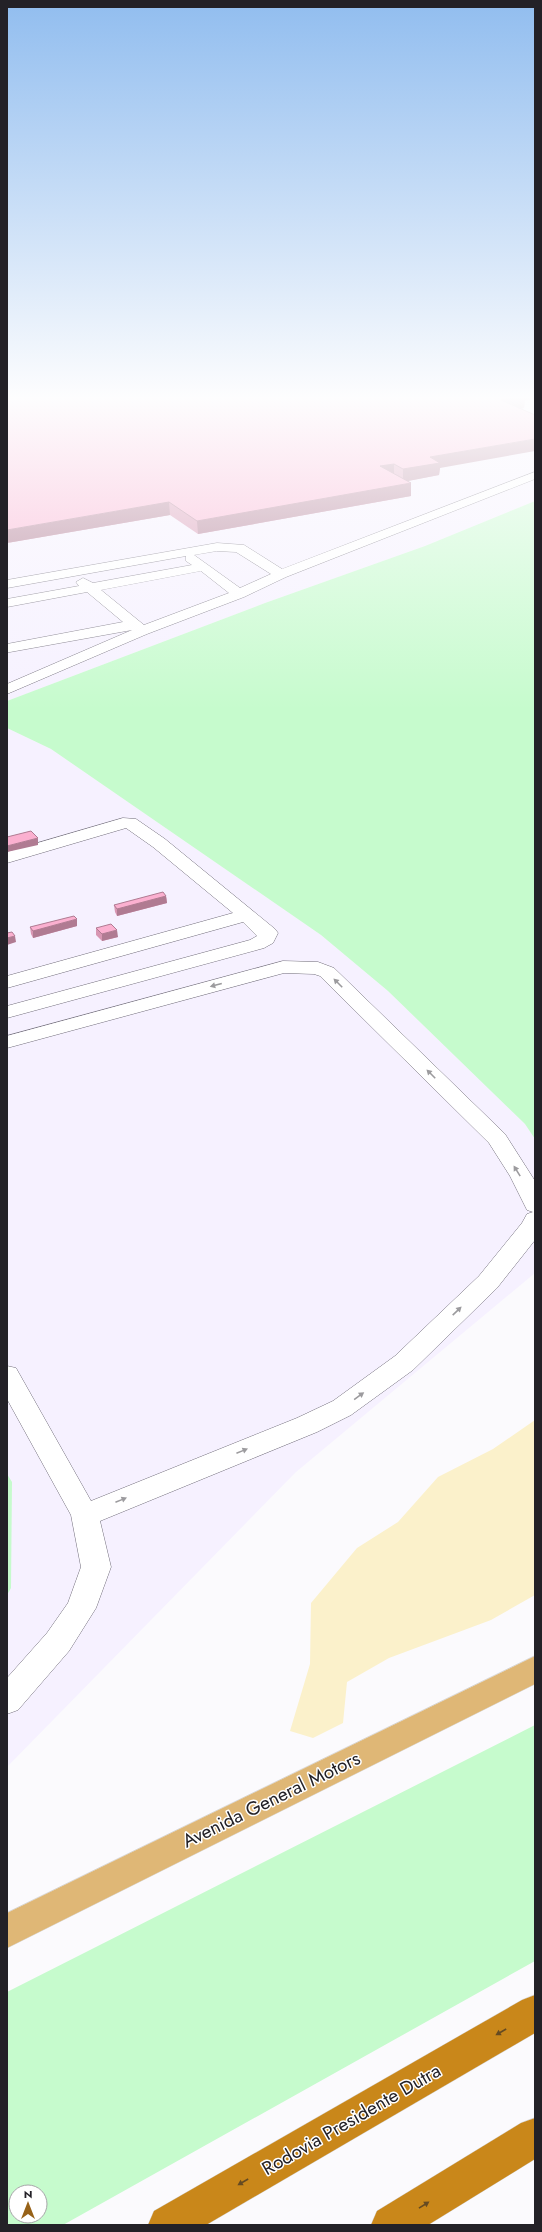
<svg xmlns="http://www.w3.org/2000/svg" width="542" height="2232" viewBox="0 0 542 2232" font-family="Jost,sans-serif">
<style>
.built{fill:#f6f1ff}
.green{fill:#c6fbcd;fill-rule:evenodd}
.sand{fill:#fbf1cb}
.lines{fill:none;stroke-linecap:round;stroke-linejoin:round}
.minor-casing{stroke:#726e7b;stroke-width:1}
.major-casing{stroke:#d7d7d8;stroke-width:1}
.highway-casing{stroke:#d7d7d8;stroke-width:1}
.minor{fill:#fff;fill-rule:evenodd}
.major{fill:#dfb776;fill-rule:evenodd}
.highway{fill:#c9871a;fill-rule:evenodd}
.wall{fill:#d897b3}
.shaded-wall{fill:#b07b92}
.building{fill:#fbb0d0;stroke:#b07b92}
.oneway{fill:#9c9b9e}
.oneway2{fill:#654a22}
.labels{text-anchor:middle;stroke-width:3;stroke-linejoin:round;paint-order:stroke}
.near-street-label{font-size:19px;fill:#232127;stroke:#fff}
</style>
<rect width="100%" height="100%" fill="#fbfafd"/>
<!-- built -->
<g class="built">
<path d="M 7,397 L 535,397 L 535,501 L 425,546 L 265,603 L 7,701 Z"/>
<path d="M 7,728 L 51,749 L 321,935 L 388,991 L 525,1124 L 535,1139 L 535,1273 L 296,1472 L 7,1767 Z"/>
</g>
<!-- green -->
<g class="green">
<path d="M 535,501 L 535,1139 L 525,1124 L 388,991 L 321,935 L 51,749 L 7,728 L 7,701 L 265,603 L 425,546 Z"/>
<path d="M 7,1474 L 12,1482 L 11,1588 L 7,1595 Z"/>
<path d="M 535,1725 L 535,1961 L 63,2225 L 7,2225 L 7,1992 ZM 16,2192 L 40,2192 L 40,2216 L 16,2216 Z"/>
</g>
<!-- sand -->
<path class="sand" d="M 535,1420 L 535,1595 L 491,1620 L 389,1658 L 347,1682 L 343,1723 L 313,1738 L 290,1731 L 310,1664 L 311,1603 L 357,1548 L 398,1522 L 438,1477 L 493,1449 Z"/>
<g class="lines">
<defs>
<g id="minor">
<path d="M 535,472 L 535,479 L 286,577 L 244,597 L 147,634 L 7,694 L 7,684 L 132,630 L 10,652 L 7,652 L 7,644 L 123,622 L 87,592 L 7,607 L 7,599 L 79,586 L 76,582 L 83,578 L 93,583 L 192,565 L 186,561 L 186,556 L 7,588 L 7,580 L 217,543 L 244,545 L 282,569 ZM 217,551 L 236,552 L 271,574 L 240,588 L 194,555 ZM 201,571 L 229,593 L 144,625 L 101,590 Z"/>
<path d="M 123,818 L 136,819 L 165,839 L 275,929 L 278,933 L 273,943 L 264,948 L 7,1018 L 7,1006 L 250,940 L 257,936 L 243,922 L 7,988 L 7,976 L 233,913 L 153,847 L 126,828 L 7,863 L 7,852 Z"/>
<path d="M 283,961 L 318,962 L 334,968 L 505,1134 L 535,1181 L 535,1240 L 497,1288 L 413,1370 L 351,1415 L 317,1432 L 100,1521 L 111,1567 L 96,1608 L 69,1651 L 18,1710 L 7,1714 L 7,1678 L 47,1633 L 68,1603 L 81,1567 L 71,1515 L 7,1399 L 7,1366 L 16,1368 L 91,1501 L 297,1418 L 333,1401 L 395,1356 L 479,1276 L 522,1223 L 527,1214 L 533,1212 L 527,1210 L 510,1176 L 489,1143 L 320,976 L 314,974 L 284,973 L 7,1048 L 7,1036 Z"/>
</g>
<path id="major" d="M 535,1656 L 535,1684 L 7,1948 L 7,1913 Z"/>
<g id="highway">
<path d="M 535,1995 L 535,2033 L 206,2225 L 148,2225 L 154,2211 L 522,2000 Z"/>
<path d="M 535,2118 L 535,2159 L 428,2225 L 371,2225 L 377,2211 L 521,2123 Z"/>
</g>
</defs>
<!-- minor casing -->
<use href="#minor" class="minor-casing"/>
<!-- major casing -->
<use href="#major" class="major-casing"/>
<!-- highway casing -->
<use href="#highway" class="highway-casing"/>
<!-- minor -->
<use href="#minor" class="minor"/>
<!-- major -->
<use href="#major" class="major"/>
<!-- highway -->
<use href="#highway" class="highway"/>
</g>
<!-- wall -->
<g class="wall">
<path d="M 535,397 L 535,399 L 525,400 L 524,408 L 520,409 L 440,468 L 439,475 L 407,481 L 411,496 L 198,534 L 170,515 L 7,543 Z"/>
<path d="M 166,896 L 167,903 L 117,916 L 115,912 L 114,905 Z"/>
<path d="M 77,926 L 33,938 L 31,934 L 30,927 Z"/>
<path d="M 96,928 L 118,937 L 102,941 L 96,935 Z"/>
</g>
<!-- shaded-wall -->
<g class="shaded-wall">
<path d="M 511,397 L 535,397 L 535,399 L 525,400 L 524,408 L 501,412 L 501,400 Z"/>
<path d="M 535,439 L 535,451 L 440,468 L 439,475 L 403,482 L 403,469 L 430,457 Z"/>
<path d="M 394,464 L 394,476 L 380,466 Z"/>
<path d="M 411,483 L 411,496 L 198,534 L 197,521 Z"/>
<path d="M 169,502 L 170,515 L 7,543 L 7,530 Z"/>
<path d="M 38,838 L 38,845 L 7,852 L 7,846 Z"/>
<path d="M 166,896 L 167,903 L 117,916 L 117,909 Z"/>
<path d="M 77,919 L 77,926 L 33,938 L 33,931 Z"/>
<path d="M 117,930 L 118,937 L 102,941 L 102,934 Z"/>
<path d="M 15,936 L 16,942 L 7,945 L 7,938 Z"/>
</g>
<!-- building -->
<g class="building">
<path d="M 7,397 L 521,397 L 501,400 L 535,415 L 535,439 L 430,457 L 440,463 L 403,469 L 394,464 L 380,466 L 411,483 L 197,521 L 169,502 L 7,530 Z"/>
<path d="M 31,831 L 38,838 L 7,846 L 7,837 Z"/>
<path d="M 163,892 L 166,896 L 117,909 L 114,905 Z"/>
<path d="M 74,916 L 77,919 L 33,931 L 30,927 Z"/>
<path d="M 111,924 L 117,930 L 102,934 L 96,928 Z"/>
<path d="M 12,932 L 15,936 L 7,938 L 7,933 Z"/>
</g>
<!-- one-way arrows -->
<defs><path id="oneway-solid" d="M-6-.8H1V-3.2L6.5 0L1 3.2V.8H-6Z"/></defs>
<g class="oneway">
<use href="#oneway-solid" transform="translate(338 983) rotate(-135)"/>
<use href="#oneway-solid" transform="translate(216 985) rotate(165)"/>
<use href="#oneway-solid" transform="translate(431 1074) rotate(-135)"/>
<use href="#oneway-solid" transform="translate(517 1171) rotate(-122)"/>
<use href="#oneway-solid" transform="translate(457 1311) rotate(-44)"/>
<use href="#oneway-solid" transform="translate(359 1396) rotate(-36)"/>
<use href="#oneway-solid" transform="translate(242 1451) rotate(-22)"/>
<use href="#oneway-solid" transform="translate(121 1500) rotate(-22)"/>
</g>
<g class="oneway2">
<use href="#oneway-solid" transform="translate(501 2032) rotate(150)"/>
<use href="#oneway-solid" transform="translate(243 2182) rotate(150)"/>
<use href="#oneway-solid" transform="translate(424 2205) rotate(-32)"/>
</g>
<!-- sky -->
<linearGradient id="sky" x2="0" y2="1"><stop stop-color="#91bdef"/><stop offset="0.56" stop-color="#fdfdfe"/><stop offset="1" stop-color="#fdfdfe" stop-opacity="0"/></linearGradient>
<rect width="542" height="710" fill="url(#sky)"/>
<g class="labels">
<!-- near-street labels -->
<g class="near-street-label">
<text transform="translate(271 1799) rotate(-26)" y="7">Avenida General Motors</text>
<text transform="translate(351 2119) rotate(-30)" y="7">Rodovia Presidente Dutra</text>
</g>
</g>
<!-- border -->
<rect width="542" height="2232" fill="none" stroke="#232127" stroke-width="16"/>
<!-- north arrow -->
<g transform="translate(28 2204)"><circle r="19" fill="#ffffff" stroke="#a7a6a9"/>
<path d="M0-3L7 15L0 10L-7 15Z" fill="#976218"/>
<text y="-6" font-size="11" font-weight="bold" text-anchor="middle" fill="#232127">N</text>
</g>
</svg>
